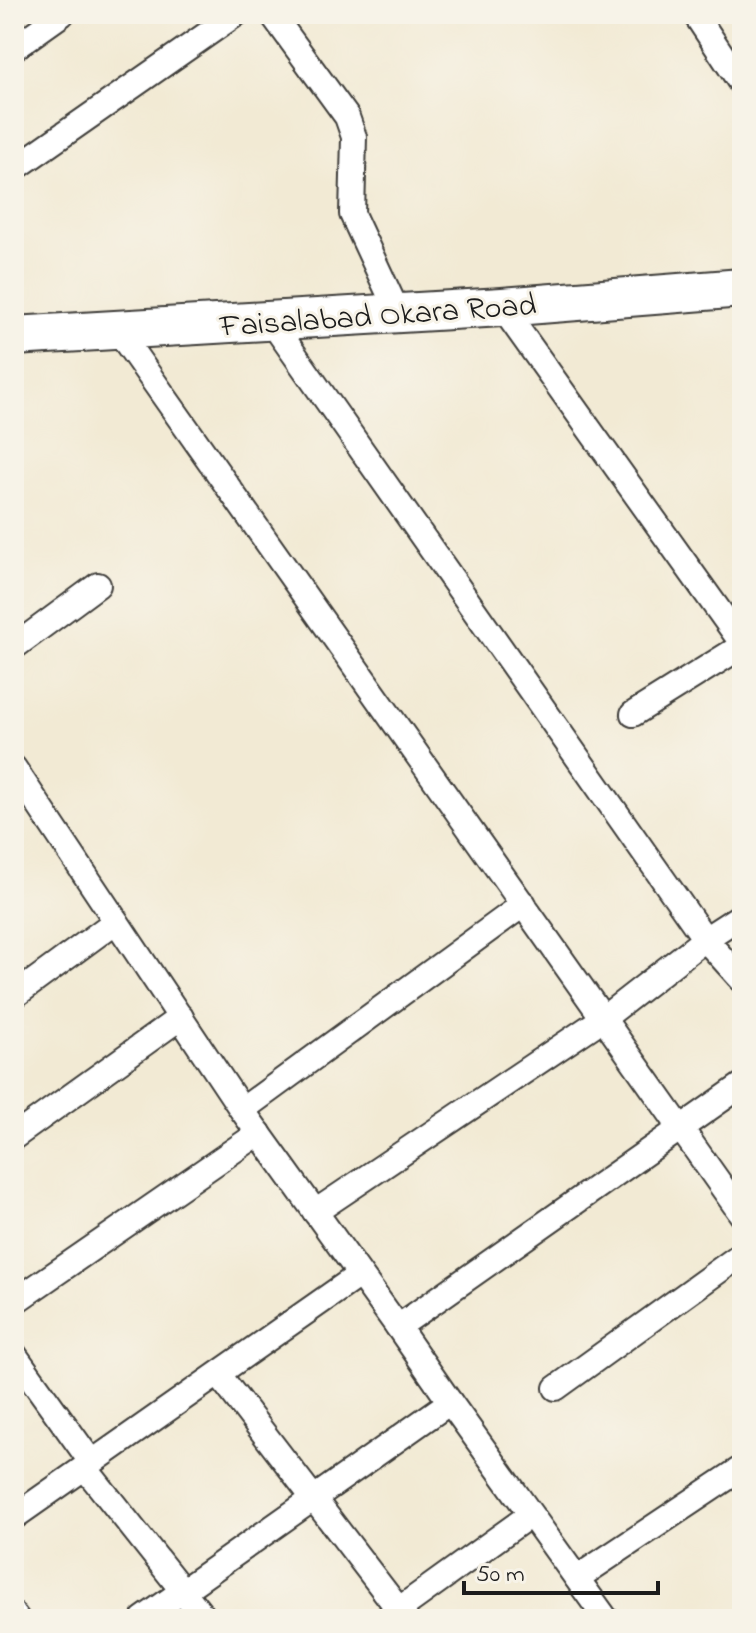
<svg xmlns="http://www.w3.org/2000/svg" width="756" height="1633" viewBox="0 0 756 1633" font-family="'Indie Flower',sans-serif">
<style>
.lines{fill:none;stroke-linecap:round;stroke-linejoin:round}
.minor-casing{stroke:#3c3b38;stroke-width:28}
.primary-casing{stroke:#3c3b38;stroke-width:42}
.minor{stroke:#fff;stroke-width:24}
.primary{stroke:#fff;stroke-width:38}
.labels{text-anchor:middle;stroke-width:6;stroke-linejoin:round;paint-order:stroke}
.street-label{font-size:32px;fill:#1c1c1c;stroke:#f7f3e8}
</style>
<rect width="100%" height="100%" fill="#f7f3e8"/>
<filter id="ink" filterUnits="userSpaceOnUse"><feTurbulence type="fractalNoise" baseFrequency=".0125" numOctaves="2"/><feDisplacementMap in="SourceGraphic" scale="16" xChannelSelector="R" yChannelSelector="G"/><feConvolveMatrix kernelMatrix="1 2 1 2 8 2 1 2 1" color-interpolation-filters="sRGB"/></filter>
<filter id="wash" filterUnits="userSpaceOnUse"><feTurbulence type="fractalNoise" baseFrequency=".006" numOctaves="4" result="noise"/><feDisplacementMap in="SourceGraphic" scale="32" xChannelSelector="R" yChannelSelector="G"/><feGaussianBlur stdDeviation="1.8" result="paint"/><feColorMatrix in="noise" values="0 0 0 0 0 0 0 0 0 0 0 0 0 0 0 0 0 1.4 0 .05"/><feComposite in="paint" operator="in"/></filter>
<g filter="url(#wash)">
<rect width="100%" height="100%" fill="#f2ead4"/>
</g>
<g filter="url(#ink)">
<g class="lines">
<defs>
<g id="minor">
<path d="M 272,14 L 347,117 L 354,137 L 352,214 L 398,313"/>
<path d="M 695,14 L 742,85"/>
<path d="M 14,48 L 62,14"/>
<path d="M 14,169 L 236,14"/>
<path d="M 502,307 L 742,643"/>
<path d="M 271,321 L 705,939 L 742,980"/>
<path d="M 118,331 L 742,1215"/>
<path d="M 14,647 L 98,585"/>
<path d="M 633,714 L 742,646"/>
<path d="M 14,768 L 242,1110 L 398,1327 L 742,1085"/>
<path d="M 14,996 L 116,921"/>
<path d="M 242,1110 L 524,904"/>
<path d="M 14,1137 L 181,1017"/>
<path d="M 315,1212 L 605,1017 L 705,939 L 742,915"/>
<path d="M 14,1302 L 259,1133"/>
<path d="M 14,1354 L 92,1463"/>
<path d="M 219,1375 L 406,1619"/>
<path d="M 556,1388 L 742,1254"/>
<path d="M 450,1402 L 606,1619"/>
<path d="M 85,1468 L 205,1619"/>
<path d="M 14,1517 L 359,1275"/>
<path d="M 577,1578 L 742,1468"/>
<path d="M 14,1615 L 17,1619"/>
<path d="M 387,1618 L 530,1515"/>
<path d="M 143,1619 L 450,1402 L 398,1327"/>
</g>
<path id="primary" d="M 14,336 L 502,307 L 742,288"/>
</defs>
<!-- minor casing -->
<use href="#minor" class="minor-casing"/>
<!-- primary casing -->
<use href="#primary" class="primary-casing"/>
<!-- minor -->
<use href="#minor" class="minor"/>
<!-- primary -->
<use href="#primary" class="primary"/>
</g>
</g>
<g class="labels">
<!-- street labels -->
<g class="street-label">
<text transform="translate(378 314) rotate(-4)" y="11">Faisalabad Okara Road</text>
</g>
</g>
<!-- margin -->
<rect width="756" height="1633" fill="none" stroke="#f7f3e8" stroke-width="48"/>
<!-- scale -->
<path d="M464 1581v12h194v-12" fill="none" stroke="#1c1c1c" stroke-width="4"/>
<text x="476" y="1581" font-size="24" fill="#1c1c1c" stroke="#f7f3e8" stroke-width="6" paint-order="stroke">50 m</text>
</svg>
